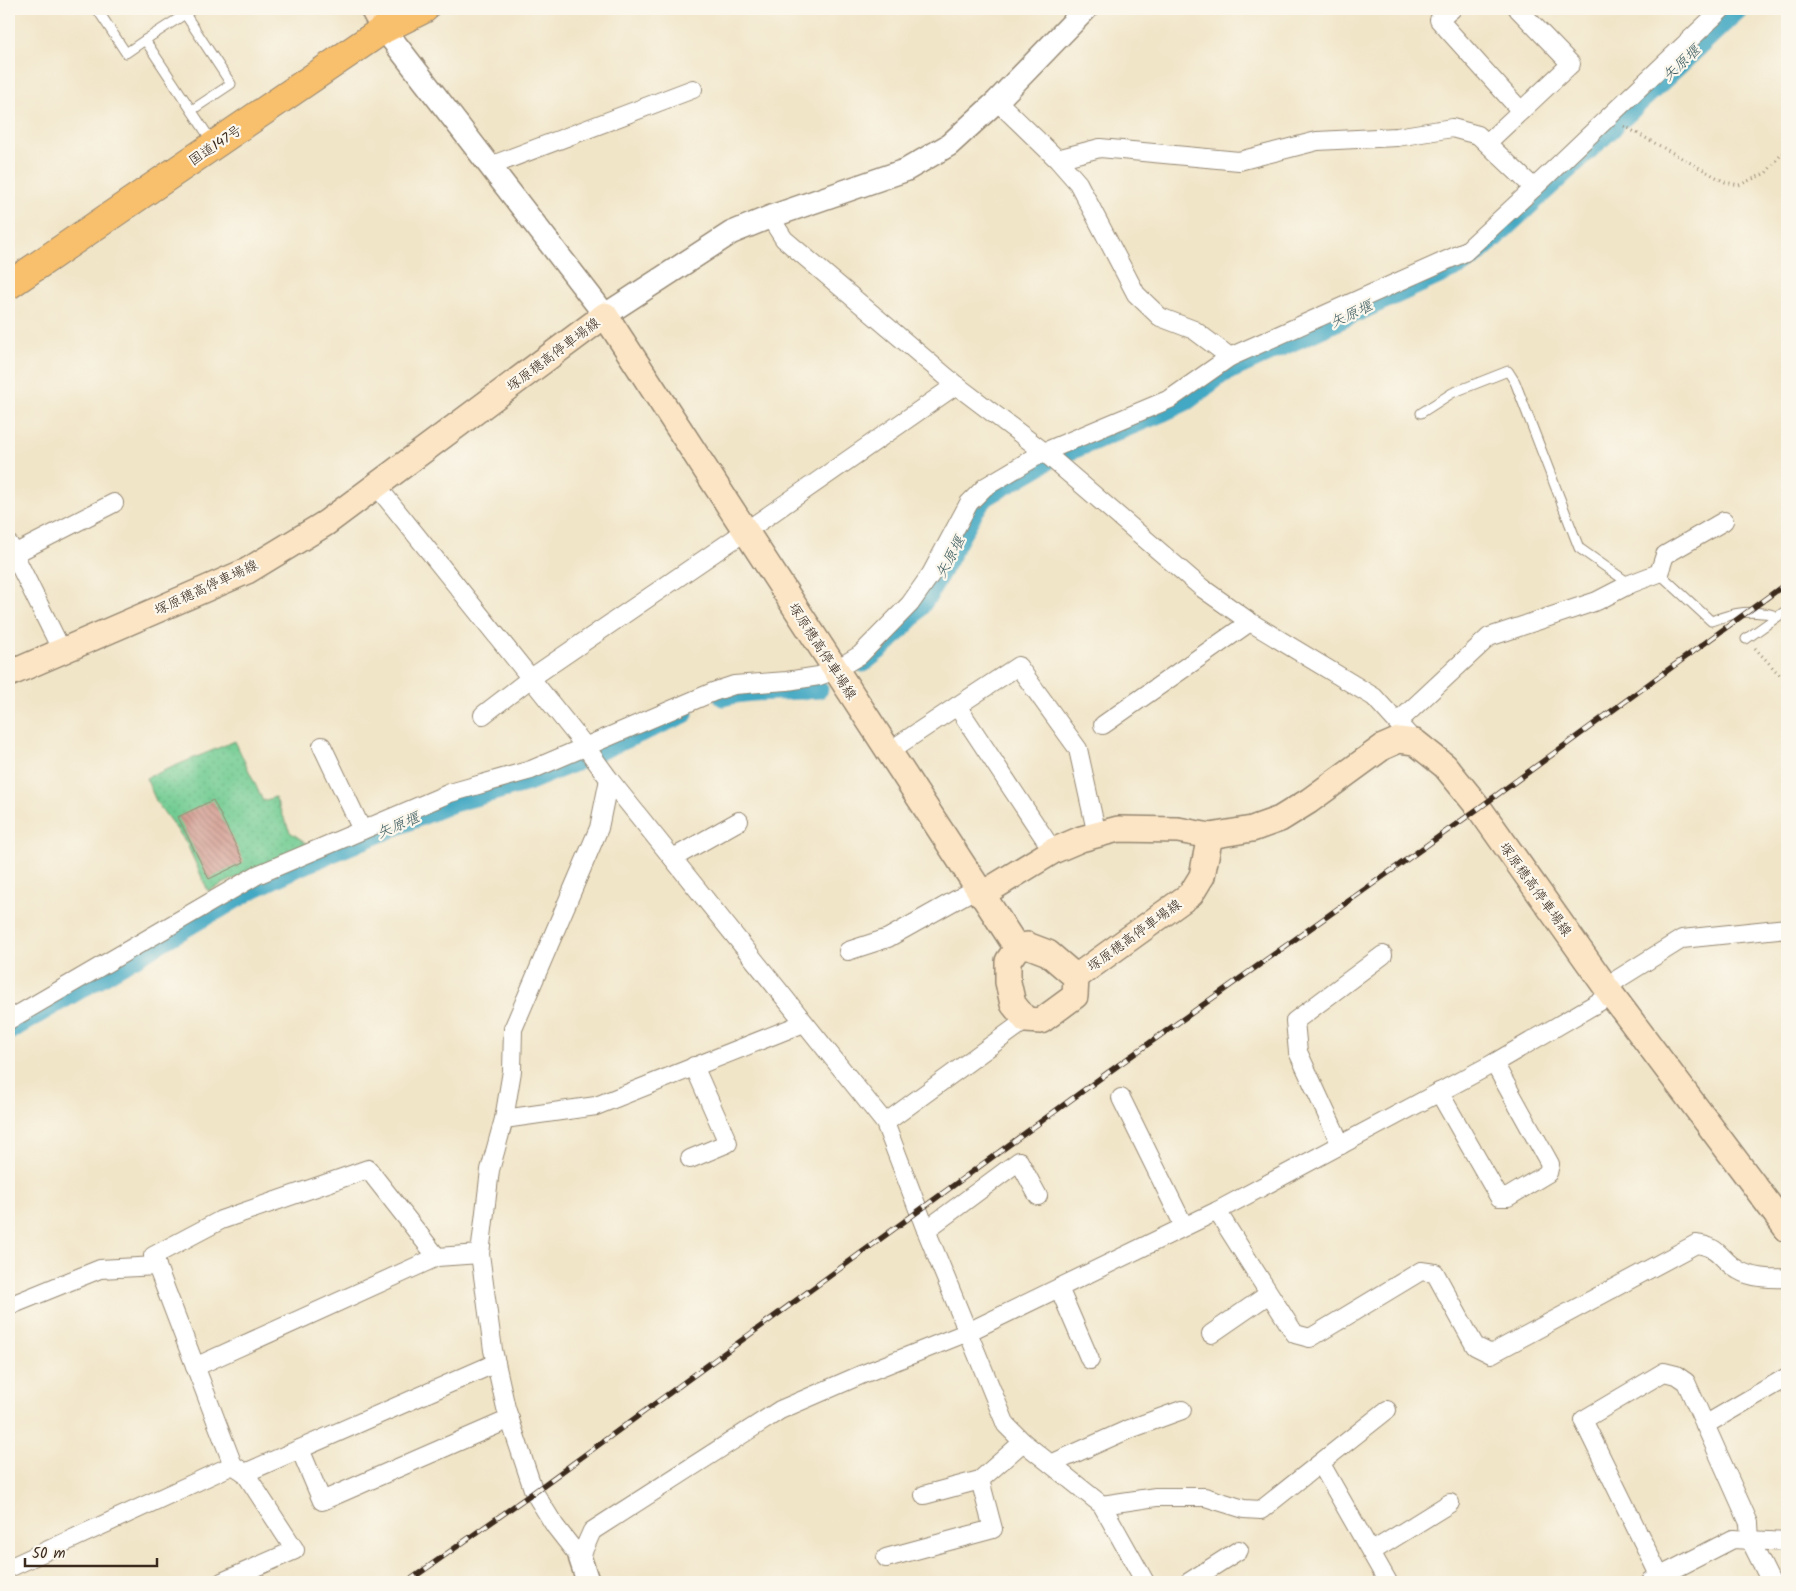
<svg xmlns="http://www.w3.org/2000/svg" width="1796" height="1591" viewBox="0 0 1796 1591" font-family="Kalam,'Klee One',sans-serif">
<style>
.park{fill:url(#park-dots);stroke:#567b58}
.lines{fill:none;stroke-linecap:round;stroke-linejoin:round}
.canal{stroke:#43a8c3;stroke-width:19}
.building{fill:url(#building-back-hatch)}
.service-casing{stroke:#968873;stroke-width:11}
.minor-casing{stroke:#968873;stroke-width:20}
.tertiary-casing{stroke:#968873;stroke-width:25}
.secondary-casing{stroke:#968873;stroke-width:28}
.trunk-casing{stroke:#968873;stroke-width:30}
.path{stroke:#968873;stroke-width:3;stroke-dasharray:1 4;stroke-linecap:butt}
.service{stroke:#fff;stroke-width:9}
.minor{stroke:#fff;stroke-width:18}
.tertiary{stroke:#fff;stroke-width:22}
.secondary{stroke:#fce5c4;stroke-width:25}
.trunk{stroke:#f8bf6c;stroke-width:28}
.rail-casing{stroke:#3b2a1e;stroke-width:5.5}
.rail{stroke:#fbf7ec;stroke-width:4;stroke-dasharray:11;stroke-linecap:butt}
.labels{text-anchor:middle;stroke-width:4.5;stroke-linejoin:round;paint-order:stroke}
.street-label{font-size:14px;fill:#3b2a1e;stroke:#fbf7ec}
.water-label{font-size:15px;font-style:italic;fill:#3e5c60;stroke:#fbf7ec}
</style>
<defs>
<pattern id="park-dots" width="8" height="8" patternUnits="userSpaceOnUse" patternTransform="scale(1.25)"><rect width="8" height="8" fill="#72cc93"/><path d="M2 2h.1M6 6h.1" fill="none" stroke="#64af7e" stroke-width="1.8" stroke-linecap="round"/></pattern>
<pattern id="building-back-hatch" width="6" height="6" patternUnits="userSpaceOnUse" patternTransform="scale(1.25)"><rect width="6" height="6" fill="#d39d92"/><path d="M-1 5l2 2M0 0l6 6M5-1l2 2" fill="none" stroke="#ac8077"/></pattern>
</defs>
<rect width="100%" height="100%" fill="#fbf7ec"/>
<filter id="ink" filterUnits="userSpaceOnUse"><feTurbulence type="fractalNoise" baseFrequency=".02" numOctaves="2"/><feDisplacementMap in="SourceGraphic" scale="10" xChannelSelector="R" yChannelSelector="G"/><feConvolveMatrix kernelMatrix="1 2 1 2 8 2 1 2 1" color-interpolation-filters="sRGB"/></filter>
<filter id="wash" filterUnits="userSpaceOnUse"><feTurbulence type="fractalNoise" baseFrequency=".0096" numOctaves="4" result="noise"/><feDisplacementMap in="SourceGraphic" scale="20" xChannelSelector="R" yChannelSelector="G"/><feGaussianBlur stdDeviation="1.12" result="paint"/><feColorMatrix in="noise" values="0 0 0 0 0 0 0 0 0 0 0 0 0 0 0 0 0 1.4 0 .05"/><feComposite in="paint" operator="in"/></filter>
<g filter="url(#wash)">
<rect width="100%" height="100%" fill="#f1e5c8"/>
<!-- park -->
<path class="park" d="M 235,741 L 263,801 L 275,797 L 290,832 L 308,844 L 208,891 L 186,842 L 157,803 L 146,778 Z"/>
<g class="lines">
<!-- canal -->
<g class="canal">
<path d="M 1623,118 L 1739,9"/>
<path d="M 1058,456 L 1164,412 L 1187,401 L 1222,374 L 1461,265 L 1475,256 L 1615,126"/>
<path d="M 863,663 L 883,647 L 911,619 L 928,596 L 975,510 L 986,497 L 1046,462"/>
<path d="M 723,697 C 754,689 787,692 819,689"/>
<path d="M 599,751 L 684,714"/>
<path d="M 216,911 L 253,889 L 301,866 L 453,803 L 528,782 L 587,757"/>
<path d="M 9,1031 L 213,912"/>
</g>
</g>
<g id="blocks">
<!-- building -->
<path class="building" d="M 213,800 L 244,862 L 209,879 L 178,817 Z"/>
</g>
</g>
<g filter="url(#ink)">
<use href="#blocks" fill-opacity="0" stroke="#968873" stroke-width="1"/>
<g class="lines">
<defs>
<g id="service">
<path d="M 97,9 L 126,53 L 145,40 L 213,143"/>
<path d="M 185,14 L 231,84 L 192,110"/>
<path d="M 145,40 L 193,9"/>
<path d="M 1421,413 L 1452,393 L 1508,371 L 1515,382 L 1579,548 L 1630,584"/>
<path d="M 1659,573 L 1711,621 C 1729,615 1743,610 1762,613 C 1768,613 1772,614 1777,617"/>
<path d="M 1746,639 L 1787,610"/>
</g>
<g id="minor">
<path d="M 1452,9 L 1439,20 L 1521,111"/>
<path d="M 997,101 L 1057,159 L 1078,183 L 1136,294 L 1160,317 L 1194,330 L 1230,357"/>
<path d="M 1487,143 L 1571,64 L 1518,9"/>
<path d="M 1057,159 L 1100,148 L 1239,161 L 1317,141 L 1397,137 L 1452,128 L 1478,135 L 1534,188"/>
<path d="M 490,166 L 693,89"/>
<path d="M 770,217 L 784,239 L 956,385 L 1044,452 L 1202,588 L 1250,622 L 1374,697 L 1415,742"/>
<path d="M 376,485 L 585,746 L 609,779 L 885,1123 L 926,1230 L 1006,1425 L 1023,1442 L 1102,1505 L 1145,1582"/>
<path d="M 9,544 L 62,651"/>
<path d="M 14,554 L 114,503"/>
<path d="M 957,706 L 1018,666 L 1078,749 L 1097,835"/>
<path d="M 483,715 L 531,678 L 759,522 L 956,385"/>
<path d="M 1398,722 L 1489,637 L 1597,601 L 1630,584 L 1659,573 L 1665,555 L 1724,521"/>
<path d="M 1103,725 L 1250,622"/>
<path d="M 322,746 L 362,830"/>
<path d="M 888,752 L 957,706 L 1053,851"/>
<path d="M 609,779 L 599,828 L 513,1029 L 512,1071 L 504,1119 L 490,1170 L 480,1254 L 493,1350 L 506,1408 L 534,1492 L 555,1526 L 580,1558 L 592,1531 L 780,1410 L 863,1374 L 968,1332 L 1217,1211 L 1494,1063 L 1604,999 L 1608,990 L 1618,979 L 1682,939 L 1787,928"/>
<path d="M 673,858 L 739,821"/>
<path d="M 848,951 L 888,938 L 977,888"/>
<path d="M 9,1020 L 257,875 L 450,793 L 531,770 L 713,692 L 734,685 L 787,681 L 819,676 L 835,670 L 860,655 L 910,604 L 931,574 L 969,503 L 985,487 L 1044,452 L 1170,399 L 1230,357 L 1465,252 L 1534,188 L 1722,9"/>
<path d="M 1439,1092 L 1499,1197 L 1508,1197 L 1548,1173 L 1550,1164 L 1494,1063"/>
<path d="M 1121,1098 L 1184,1226"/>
<path d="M 504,1119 L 596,1106 L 804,1023"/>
<path d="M 885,1123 L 1026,1020"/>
<path d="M 1341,1145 L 1298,1052 L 1295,1021 L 1383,955"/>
<path d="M 690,1159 L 728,1143 L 694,1066"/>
<path d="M 1217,1211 L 1295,1334 L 1310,1338 L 1421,1271 L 1435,1273 L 1475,1346 L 1491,1354 L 1696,1244 C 1721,1247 1719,1259 1738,1270 C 1751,1278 1773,1279 1787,1278"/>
<path d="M 926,1230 L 1019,1161 L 1038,1196"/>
<path d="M 1059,1288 L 1090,1360"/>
<path d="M 9,1306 L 100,1269 L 157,1266"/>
<path d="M 1211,1334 L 1269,1294"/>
<path d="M 195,1367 L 437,1257 L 480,1254"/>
<path d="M 1705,1425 L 1787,1377"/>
<path d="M 300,1449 L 322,1501 L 510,1419"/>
<path d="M 1051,1464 L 1127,1430 L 1182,1410"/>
<path d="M 1321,1464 L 1388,1582"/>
<path d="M 245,1473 L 496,1363"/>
<path d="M 924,1495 L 980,1480 L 1023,1442"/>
<path d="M 1102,1505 L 1156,1497 L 1205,1497 L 1244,1509 L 1261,1510 L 1387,1410"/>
<path d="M 1371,1552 L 1450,1503"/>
<path d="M 886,1558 L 993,1529 L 980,1480"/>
<path d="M 9,1568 L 233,1465"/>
<path d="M 1660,1577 L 1583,1420 L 1664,1372 L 1676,1375 L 1686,1382 L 1749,1523 L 1750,1540 L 1771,1582"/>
<path d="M 1651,1581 L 1733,1539 L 1787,1542"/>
<path d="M 222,1582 L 295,1550 L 245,1473 L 233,1465 L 153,1256 L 221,1220 L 368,1169 L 437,1257"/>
<path d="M 1189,1582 L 1239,1550"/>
</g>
<g id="tertiary">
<path d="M 384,29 L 605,315 L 731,233 L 770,217 L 906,170 L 949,145 L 997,101 L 1086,9"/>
<path d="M 580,1558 L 588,1582"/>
</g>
<g id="secondary">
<path d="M 373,9 L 384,29"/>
<path d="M 9,674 L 247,571 L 326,523 L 605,315 L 1017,948"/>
<path d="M 981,895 L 1053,851 L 1081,839 L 1118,829 L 1178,830 L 1210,836 L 1252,829 L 1280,819 L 1309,801 L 1383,747 L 1399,740 L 1415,742 L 1445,766 L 1479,808 L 1608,990 L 1787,1229"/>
<path d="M 1027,945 L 1048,953 L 1076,977 L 1075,996 L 1041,1021 L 1026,1020 L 1013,1004 L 1008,982 L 1008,961 L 1017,948 Z"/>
<path d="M 1076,977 L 1191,894 L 1202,876 L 1210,836"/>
</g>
<path id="trunk" d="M 9,285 L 384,29 L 424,9"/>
</defs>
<!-- service casing -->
<use href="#service" class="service-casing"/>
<!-- minor casing -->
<use href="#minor" class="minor-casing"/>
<!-- tertiary casing -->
<use href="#tertiary" class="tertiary-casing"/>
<!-- secondary casing -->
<use href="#secondary" class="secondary-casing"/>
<!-- trunk casing -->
<use href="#trunk" class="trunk-casing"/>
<!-- path -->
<g class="path">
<path d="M 1624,126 L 1725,182 L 1739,185 L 1766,173 L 1780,156 L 1787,151"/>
<path d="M 1755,648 L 1787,683"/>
</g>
<!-- service -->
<use href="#service" class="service"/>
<!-- minor -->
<use href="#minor" class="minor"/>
<!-- tertiary -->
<use href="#tertiary" class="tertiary"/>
<!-- secondary -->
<use href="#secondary" class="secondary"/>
<!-- trunk -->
<use href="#trunk" class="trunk"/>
<defs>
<path id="rail" d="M 407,1582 L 534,1492 L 1106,1074 L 1479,808 L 1787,583"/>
</defs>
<!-- rail casing -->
<use href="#rail" class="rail-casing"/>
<!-- rail -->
<use href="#rail" class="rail"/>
</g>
</g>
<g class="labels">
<!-- street labels -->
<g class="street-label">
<text transform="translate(215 145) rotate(-34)" y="5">国道147号</text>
<text transform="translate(553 354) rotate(-37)" y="5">塚原穂高停車場線</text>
<text transform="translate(206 587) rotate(-25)" y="5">塚原穂高停車場線</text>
<text transform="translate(823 651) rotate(57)" y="5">塚原穂高停車場線</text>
<text transform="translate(1536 889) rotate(54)" y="5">塚原穂高停車場線</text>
<text transform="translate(1134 935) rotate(-36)" y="5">塚原穂高停車場線</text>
</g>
<!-- water labels -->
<g class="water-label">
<text transform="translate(1681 63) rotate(-43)" y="5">矢原堰</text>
<text transform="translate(1351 314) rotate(-25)" y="5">矢原堰</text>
<text transform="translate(950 557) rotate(-62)" y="5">矢原堰</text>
<text transform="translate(398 825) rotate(-23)" y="5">矢原堰</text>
</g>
</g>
<!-- margin -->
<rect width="1796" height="1591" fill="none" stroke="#fbf7ec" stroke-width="30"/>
<!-- scale -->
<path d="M25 1558v8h132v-8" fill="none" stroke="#3b2a1e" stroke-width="2.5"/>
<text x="32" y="1558" font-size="15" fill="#3b2a1e" stroke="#fbf7ec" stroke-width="4" paint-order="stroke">50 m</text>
</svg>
